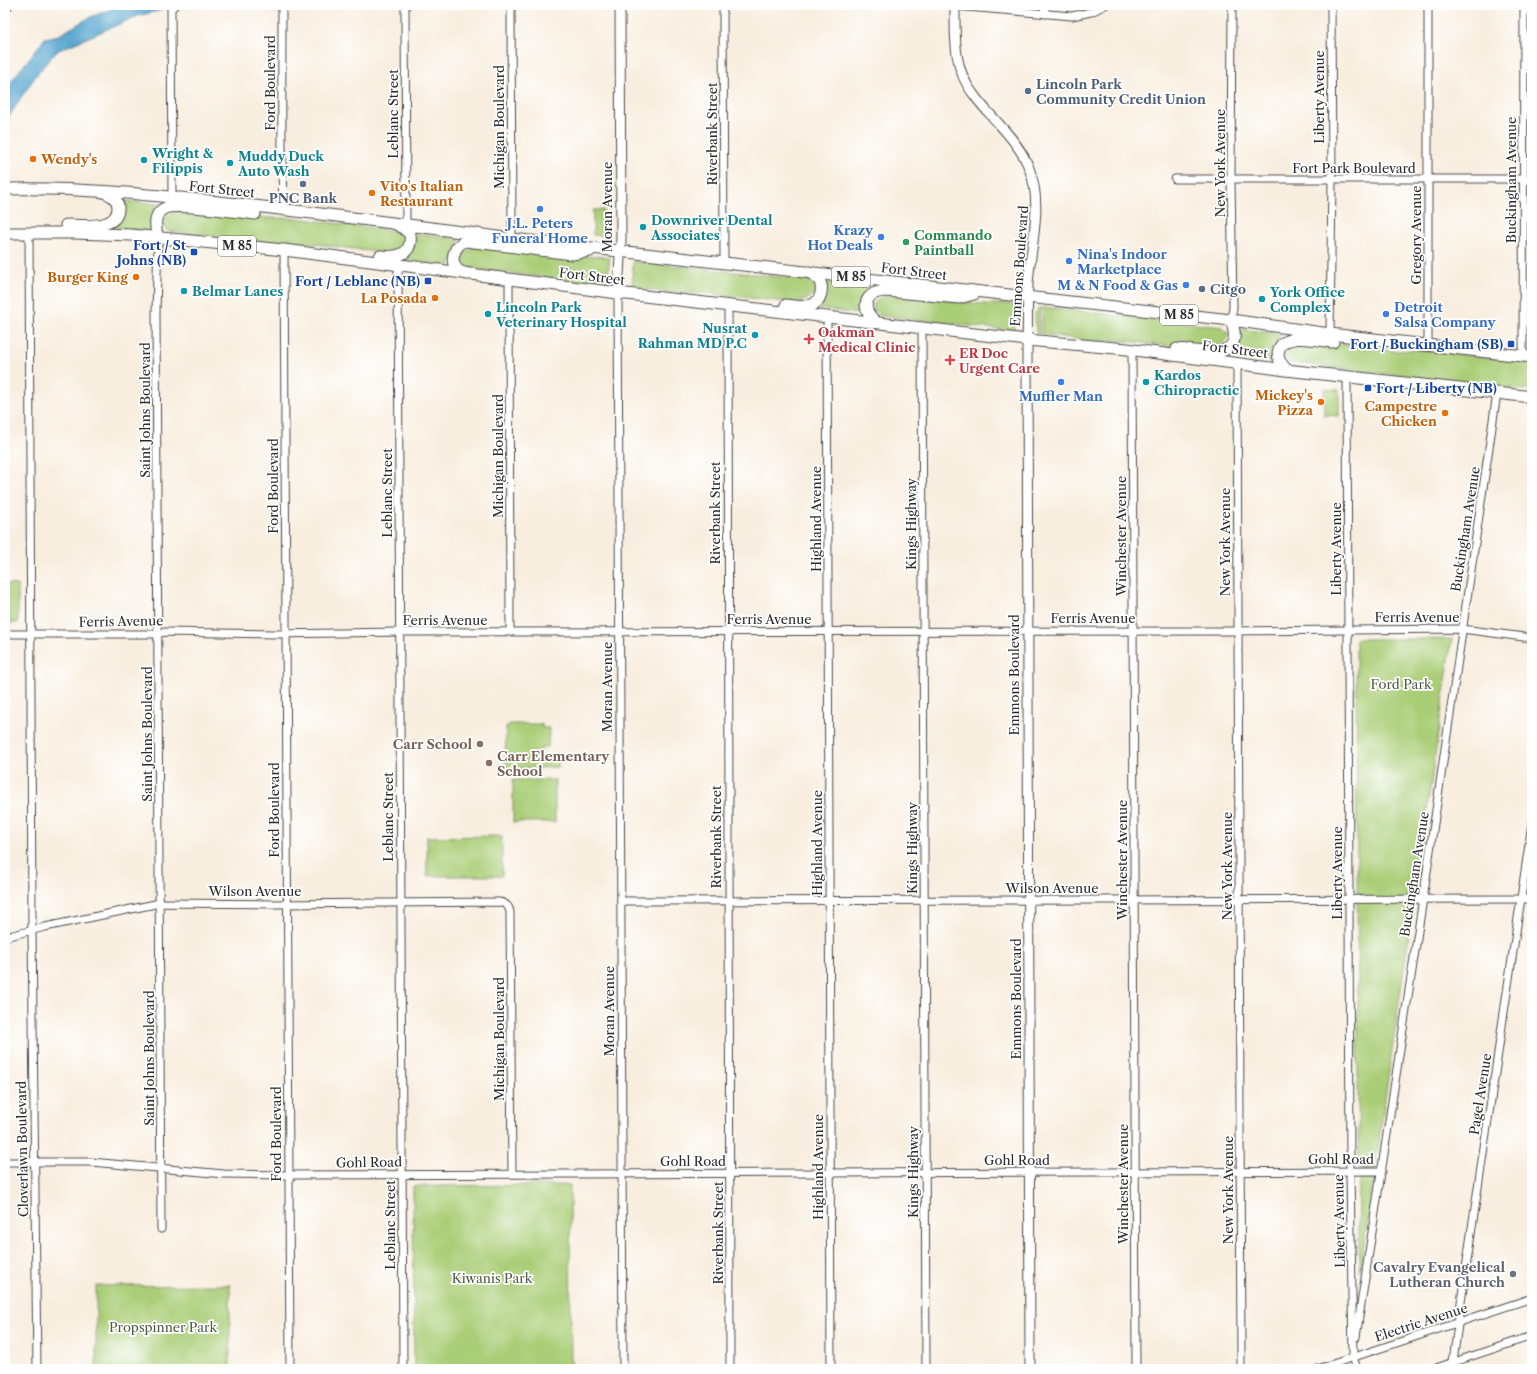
<svg xmlns="http://www.w3.org/2000/svg" width="1537" height="1374" viewBox="0 0 1537 1374" font-family="'Libre Caslon Text',serif">
<style>
.green{fill:#aace77;stroke:#6a7c51}
.water{fill:#55a4ce;stroke:#40687c}
.lines{fill:none;stroke-linecap:round;stroke-linejoin:round}
.minor-casing{stroke:#4a4846;stroke-width:9}
.tertiary-casing{stroke:#4a4846;stroke-width:11}
.primary-casing{stroke:#4a4846;stroke-width:13}
.minor{stroke:#fff;stroke-width:7}
.tertiary{stroke:#fff;stroke-width:9}
.primary{stroke:#fff;stroke-width:11}
.service-dot{fill:#5c6f8a;stroke:#fff;stroke-width:1.5}
.food-dot{fill:#e8710a;stroke:#fff;stroke-width:1.5}
.culture-dot{fill:#0f9aa8;stroke:#fff;stroke-width:1.5}
.shop-dot{fill:#3f7fe0;stroke:#fff;stroke-width:1.5}
.leisure-dot{fill:#2e9e5b;stroke:#fff;stroke-width:1.5}
.transit-dot{fill:#1a4fb4;stroke:#fff;stroke-width:1.5}
.health-dot{fill:#e0444e;stroke:#fff;stroke-width:1.5}
.education-dot{fill:#8d6e63;stroke:#fff;stroke-width:1.5}
.worship-dot{fill:#6b7280;stroke:#fff;stroke-width:1.5}
.labels{text-anchor:middle;stroke-width:3.5;stroke-linejoin:round;paint-order:stroke}
.shield{fill:#fff;stroke:#6b6b6b;stroke-width:1}
.shield-label{font-size:12px;font-weight:bold;fill:#2b2b2b}
.street-label{font-size:13px;fill:#2b2b2b;stroke:#fff}
.service-label{font-size:13px;font-weight:bold;fill:#4e5e75;stroke:#fff;text-anchor:start}
.culture-label{font-size:13px;font-weight:bold;fill:#0d838f;stroke:#fff;text-anchor:start}
.food-label{font-size:13px;font-weight:bold;fill:#c56008;stroke:#fff;text-anchor:end}
.shop-label{font-size:13px;font-weight:bold;fill:#366cbe;stroke:#fff}
.leisure-label{font-size:13px;font-weight:bold;fill:#27864d;stroke:#fff;text-anchor:start}
.transit-label{font-size:13px;font-weight:bold;fill:#164399;stroke:#fff;text-anchor:end}
.health-label{font-size:13px;font-weight:bold;fill:#be3a42;stroke:#fff;text-anchor:start}
.park-label{font-size:13px;fill:#515c42;stroke:#fff}
.education-label{font-size:13px;font-weight:bold;fill:#785e54;stroke:#fff;text-anchor:end}
.worship-label{font-size:13px;font-weight:bold;fill:#5b616d;stroke:#fff;text-anchor:end}
</style>
<rect width="100%" height="100%" fill="#fff"/>
<filter id="ink" filterUnits="userSpaceOnUse"><feTurbulence type="fractalNoise" baseFrequency=".025" numOctaves="2"/><feDisplacementMap in="SourceGraphic" scale="8" xChannelSelector="R" yChannelSelector="G"/><feConvolveMatrix kernelMatrix="1 2 1 2 8 2 1 2 1" color-interpolation-filters="sRGB"/></filter>
<filter id="wash" filterUnits="userSpaceOnUse"><feTurbulence type="fractalNoise" baseFrequency=".012" numOctaves="4" result="noise"/><feDisplacementMap in="SourceGraphic" scale="16" xChannelSelector="R" yChannelSelector="G"/><feGaussianBlur stdDeviation="0.9" result="paint"/><feColorMatrix in="noise" values="0 0 0 0 0 0 0 0 0 0 0 0 0 0 0 0 0 1.4 0 .05"/><feComposite in="paint" operator="in"/></filter>
<g filter="url(#wash)">
<rect width="100%" height="100%" fill="#f8eedf"/>
<!-- green -->
<g class="green">
<path d="M 125,201 L 159,204 L 152,214 L 151,231 L 115,227 C 124,219 123,211 125,201 Z"/>
<path d="M 176,210 L 226,213 L 270,218 L 295,218 L 398,231 L 402,233 L 404,240 C 401,249 392,251 384,253 L 292,241 L 266,242 L 167,231 C 157,221 167,215 176,210 Z"/>
<path d="M 593,210 L 604,210 L 604,236 L 593,235 Z"/>
<path d="M 416,233 L 460,239 L 450,266 L 405,260 C 414,252 417,244 416,233 Z"/>
<path d="M 474,247 L 572,257 L 599,256 L 610,258 L 606,285 L 469,268 L 463,262 C 463,253 467,251 474,247 Z"/>
<path d="M 633,261 L 809,280 L 813,282 L 816,289 C 812,299 804,302 794,303 L 708,293 L 675,293 L 634,288 L 632,287 Z"/>
<path d="M 828,282 L 870,287 L 861,301 L 861,314 L 819,309 C 826,301 829,293 828,282 Z"/>
<path d="M 902,294 L 982,304 L 1015,304 L 1014,331 L 884,316 L 878,315 L 873,309 L 873,305 C 881,294 890,295 902,294 Z"/>
<path d="M 1040,307 L 1039,334 L 1036,334 L 1035,313 Z"/>
<path d="M 1043,307 L 1222,327 C 1240,339 1215,348 1205,350 L 1118,340 L 1092,341 L 1041,334 Z"/>
<path d="M 1240,329 L 1281,334 C 1274,343 1271,350 1272,361 L 1231,356 C 1239,348 1241,341 1240,329 Z"/>
<path d="M 1306,340 L 1394,351 L 1420,350 L 1532,363 L 1532,391 L 1293,363 L 1288,362 L 1284,354 C 1286,343 1297,342 1306,340 Z"/>
<path d="M 1324,389 L 1339,390 L 1339,416 L 1324,415 Z"/>
<path d="M 5,584 L 18,585 L 18,623 L 5,623 Z"/>
<path d="M 1356,639 L 1452,639 L 1360,1271 L 1359,1271 Z"/>
<path d="M 510,724 L 542,724 L 542,728 L 549,728 L 548,747 L 542,747 L 541,757 L 542,759 L 558,759 L 558,767 L 507,769 L 507,763 L 505,763 L 506,727 Z"/>
<rect x="513" y="780" width="42" height="42"/>
<path d="M 502,836 L 502,876 L 427,876 L 427,837 Z"/>
<path d="M 570,1185 L 571,1369 L 414,1369 L 413,1186 Z"/>
<path d="M 230,1285 L 230,1369 L 96,1369 L 96,1286 Z"/>
</g>
<!-- water -->
<path class="water" d="M 123,5 L 164,5 L 162,10 L 138,16 L 59,50 C 37,70 21,98 5,123 L 5,89 L 45,38 L 59,35 L 90,17 Z"/>
</g>
<g filter="url(#ink)">
<g class="lines">
<defs>
<g id="minor">
<path d="M 282,5 C 282,73 281,141 283,209"/>
<path d="M 405,5 L 406,224"/>
<path d="M 511,5 L 512,239"/>
<path d="M 723,5 L 724,262"/>
<path d="M 1045,5 L 1045,14"/>
<path d="M 1428,5 L 1428,345"/>
<path d="M 955,6 L 1072,16 L 1091,12 L 1105,5"/>
<path d="M 1175,179 L 1532,179"/>
<path d="M 172,197 L 171,9 L 175,5"/>
<path d="M 29,233 L 32,930 L 37,1369"/>
<path d="M 158,238 L 156,313 L 161,1229"/>
<path d="M 284,250 L 290,1369"/>
<path d="M 398,265 L 403,1369"/>
<path d="M 509,280 L 510,632"/>
<path d="M 618,293 L 623,1369"/>
<path d="M 728,306 L 730,1369"/>
<path d="M 827,317 L 831,1369"/>
<path d="M 1231,320 L 1233,308 L 1231,179 L 1232,5"/>
<path d="M 922,328 L 926,1369"/>
<path d="M 1330,334 L 1332,180 L 1331,5"/>
<path d="M 1132,350 L 1136,1369"/>
<path d="M 1523,356 L 1524,5"/>
<path d="M 1237,364 L 1241,1369"/>
<path d="M 1347,377 L 1350,1171 L 1353,1357 L 1357,1369"/>
<path d="M 5,634 L 152,634 L 167,632 L 274,634 L 400,632 L 1231,631 L 1462,629 L 1532,638"/>
<path d="M 621,901 L 1532,899"/>
<path d="M 5,937 L 45,927 L 160,903 L 276,904 L 499,902 C 506,903 509,906 510,912 L 512,1174"/>
<path d="M 5,1162 L 91,1162 L 224,1174 L 288,1175 L 1382,1171"/>
<path d="M 1356,1337 L 1424,892 L 1497,393"/>
<path d="M 1318,1369 L 1532,1298"/>
<path d="M 1433,1369 L 1532,1336"/>
<path d="M 1452,1369 L 1462,1295 L 1532,824"/>
</g>
<g id="tertiary">
<path d="M 955,5 C 955,37 953,69 974,95 C 981,105 990,114 998,123 C 1010,136 1023,151 1029,168 C 1044,206 1030,246 1028,285 C 1027,303 1028,322 1027,340 L 1030,1369"/>
<path d="M 5,9 L 8,5"/>
<path d="M 618,293 L 621,239 L 620,5"/>
</g>
<g id="primary">
<path d="M 5,189 C 83,187 161,196 238,204 C 329,215 421,226 512,239 L 1231,320 L 1330,334 L 1532,357"/>
<path d="M 66,225 C 82,225 120,231 118,206 C 117,198 110,194 103,192"/>
<path d="M 5,233 L 74,233 L 131,235 L 284,250 L 618,293 L 1027,340 L 1127,349 L 1286,370 L 1532,397"/>
<path d="M 158,238 C 155,228 153,213 165,208 C 178,203 237,212 255,214"/>
<path d="M 380,256 C 397,258 413,255 410,234 L 403,228 L 396,224"/>
<path d="M 467,274 C 464,273 460,272 458,270 C 448,261 455,244 466,241 L 572,254 L 590,251"/>
<path d="M 786,305 C 794,306 804,308 812,305 C 821,301 824,288 819,280 C 816,277 812,274 809,272"/>
<path d="M 876,322 C 859,308 865,291 887,291 L 959,298 L 974,294"/>
<path d="M 1177,349 C 1202,351 1247,363 1231,320"/>
<path d="M 1286,370 C 1284,366 1280,363 1279,359 C 1278,356 1278,352 1279,349 C 1285,332 1318,340 1333,342"/>
</g>
</defs>
<!-- minor casing -->
<use href="#minor" class="minor-casing"/>
<!-- tertiary casing -->
<use href="#tertiary" class="tertiary-casing"/>
<!-- primary casing -->
<use href="#primary" class="primary-casing"/>
<!-- minor -->
<use href="#minor" class="minor"/>
<!-- tertiary -->
<use href="#tertiary" class="tertiary"/>
<!-- primary -->
<use href="#primary" class="primary"/>
</g>
</g>
<!-- markers -->
<g class="service-dot">
<circle cx="1028" cy="91" r="4"/>
<circle cx="303" cy="184" r="4"/>
<circle cx="1202" cy="289" r="4"/>
</g>
<g class="food-dot">
<circle cx="33" cy="159" r="4"/>
<circle cx="372" cy="193" r="4"/>
<circle cx="136" cy="277" r="4"/>
<circle cx="435" cy="298" r="4"/>
<circle cx="1321" cy="402" r="4"/>
<circle cx="1445" cy="413" r="4"/>
</g>
<g class="culture-dot">
<circle cx="144" cy="160" r="4"/>
<circle cx="230" cy="163" r="4"/>
<circle cx="643" cy="227" r="4"/>
<circle cx="184" cy="291" r="4"/>
<circle cx="1262" cy="299" r="4"/>
<circle cx="488" cy="314" r="4"/>
<circle cx="755" cy="335" r="4"/>
<circle cx="1146" cy="382" r="4"/>
</g>
<g class="shop-dot">
<circle cx="540" cy="209" r="4"/>
<circle cx="881" cy="237" r="4"/>
<circle cx="1069" cy="261" r="4"/>
<circle cx="1186" cy="285" r="4"/>
<circle cx="1386" cy="314" r="4"/>
<circle cx="1061" cy="382" r="4"/>
</g>
<circle class="leisure-dot" cx="906" cy="242" r="4"/>
<g class="transit-dot">
<rect x="190" y="248" width="8" height="8" rx="2"/>
<rect x="424" y="277" width="8" height="8" rx="2"/>
<rect x="1507" y="340" width="8" height="8" rx="2"/>
<rect x="1364" y="384" width="8" height="8" rx="2"/>
</g>
<g class="health-dot">
<path d="M807 333h4v4h4v4h-4v4h-4v-4h-4v-4h4z"/>
<path d="M948 354h4v4h4v4h-4v4h-4v-4h-4v-4h4z"/>
</g>
<g class="education-dot">
<circle cx="480" cy="744" r="4"/>
<circle cx="489" cy="763" r="4"/>
</g>
<circle class="worship-dot" cx="1513" cy="1274" r="4"/>
<g class="labels">
<!-- shield labels -->
<g class="shield">
<rect x="218" y="236" width="38" height="20" rx="3"/>
<rect x="832" y="267" width="38" height="20" rx="3"/>
<rect x="1160" y="305" width="38" height="20" rx="3"/>
</g>
<g class="shield-label">
<text x="237" y="250">M 85</text>
<text x="851" y="281">M 85</text>
<text x="1179" y="319">M 85</text>
</g>
<!-- street labels -->
<g class="street-label">
<text transform="translate(270 83) rotate(-90)" y="5">Ford Boulevard</text>
<text transform="translate(1319 97) rotate(-90)" y="5">Liberty Avenue</text>
<text transform="translate(393 114) rotate(-90)" y="5">Leblanc Street</text>
<text transform="translate(499 127) rotate(-90)" y="5">Michigan Boulevard</text>
<text transform="translate(712 134) rotate(-90)" y="5">Riverbank Street</text>
<text transform="translate(1220 163) rotate(-90)" y="5">New York Avenue</text>
<text x="1354" y="173">Fort Park Boulevard</text>
<text transform="translate(1511 180) rotate(-90)" y="5">Buckingham Avenue</text>
<text transform="translate(222 189) rotate(6)" y="5">Fort Street</text>
<text transform="translate(607 207) rotate(-90)" y="5">Moran Avenue</text>
<text transform="translate(1416 235) rotate(-90)" y="5">Gregory Avenue</text>
<text transform="translate(1019 266) rotate(-86)" y="5">Emmons Boulevard</text>
<text transform="translate(914 271) rotate(7)" y="5">Fort Street</text>
<text transform="translate(592 276) rotate(7)" y="5">Fort Street</text>
<text transform="translate(1235 349) rotate(7)" y="5">Fort Street</text>
<text transform="translate(145 410) rotate(-90)" y="5">Saint Johns Boulevard</text>
<text transform="translate(498 456) rotate(-90)" y="5">Michigan Boulevard</text>
<text transform="translate(273 486) rotate(-90)" y="5">Ford Boulevard</text>
<text transform="translate(387 493) rotate(-90)" y="5">Leblanc Street</text>
<text transform="translate(715 513) rotate(-90)" y="5">Riverbank Street</text>
<text transform="translate(816 519) rotate(-90)" y="5">Highland Avenue</text>
<text transform="translate(911 524) rotate(-90)" y="5">Kings Highway</text>
<text transform="translate(1465 529) rotate(-81)" y="5">Buckingham Avenue</text>
<text transform="translate(1121 536) rotate(-90)" y="5">Winchester Avenue</text>
<text transform="translate(1225 542) rotate(-90)" y="5">New York Avenue</text>
<text transform="translate(1336 549) rotate(-90)" y="5">Liberty Avenue</text>
<text x="1417" y="622">Ferris Avenue</text>
<text x="1093" y="623">Ferris Avenue</text>
<text x="769" y="624">Ferris Avenue</text>
<text x="445" y="625">Ferris Avenue</text>
<text transform="translate(121 621) rotate(-1)" y="5">Ferris Avenue</text>
<text transform="translate(1014 675) rotate(-90)" y="5">Emmons Boulevard</text>
<text transform="translate(607 687) rotate(-90)" y="5">Moran Avenue</text>
<text transform="translate(147 734) rotate(-90)" y="5">Saint Johns Boulevard</text>
<text transform="translate(274 810) rotate(-90)" y="5">Ford Boulevard</text>
<text transform="translate(388 817) rotate(-90)" y="5">Leblanc Street</text>
<text transform="translate(716 837) rotate(-90)" y="5">Riverbank Street</text>
<text transform="translate(817 843) rotate(-90)" y="5">Highland Avenue</text>
<text transform="translate(912 848) rotate(-90)" y="5">Kings Highway</text>
<text transform="translate(1122 860) rotate(-90)" y="5">Winchester Avenue</text>
<text transform="translate(1227 866) rotate(-90)" y="5">New York Avenue</text>
<text transform="translate(1337 873) rotate(-90)" y="5">Liberty Avenue</text>
<text transform="translate(1414 874) rotate(-81)" y="5">Buckingham Avenue</text>
<text x="1052" y="893">Wilson Avenue</text>
<text x="255" y="896">Wilson Avenue</text>
<text transform="translate(1016 999) rotate(-90)" y="5">Emmons Boulevard</text>
<text transform="translate(609 1011) rotate(-90)" y="5">Moran Avenue</text>
<text transform="translate(499 1039) rotate(-90)" y="5">Michigan Boulevard</text>
<text transform="translate(149 1058) rotate(-90)" y="5">Saint Johns Boulevard</text>
<text transform="translate(1480 1094) rotate(-81)" y="5">Pagel Avenue</text>
<text transform="translate(276 1134) rotate(-90)" y="5">Ford Boulevard</text>
<text transform="translate(22 1149) rotate(-91)" y="5">Cloverlawn Boulevard</text>
<text x="1341" y="1164">Gohl Road</text>
<text x="1017" y="1165">Gohl Road</text>
<text x="693" y="1166">Gohl Road</text>
<text transform="translate(369 1162) rotate(-1)" y="5">Gohl Road</text>
<text transform="translate(818 1167) rotate(-90)" y="5">Highland Avenue</text>
<text transform="translate(913 1172) rotate(-90)" y="5">Kings Highway</text>
<text transform="translate(1123 1184) rotate(-90)" y="5">Winchester Avenue</text>
<text transform="translate(1228 1190) rotate(-90)" y="5">New York Avenue</text>
<text transform="translate(1339 1221) rotate(-91)" y="5">Liberty Avenue</text>
<text transform="translate(390 1225) rotate(-90)" y="5">Leblanc Street</text>
<text transform="translate(718 1233) rotate(-90)" y="5">Riverbank Street</text>
<text transform="translate(1421 1322) rotate(-18)" y="5">Electric Avenue</text>
</g>
<!-- service labels -->
<g class="service-label">
<text x="1036" y="89">Lincoln Park<tspan x="1036" dy="15">Community Credit Union</tspan></text>
<text x="303" y="203" text-anchor="middle">PNC Bank</text>
<text x="1210" y="294">Citgo</text>
</g>
<!-- culture labels -->
<g class="culture-label">
<text x="152" y="158">Wright &amp;<tspan x="152" dy="15">Filippis</tspan></text>
<text x="238" y="161">Muddy Duck<tspan x="238" dy="15">Auto Wash</tspan></text>
<text x="651" y="225">Downriver Dental<tspan x="651" dy="15">Associates</tspan></text>
<text x="192" y="296">Belmar Lanes</text>
<text x="1270" y="297">York Office<tspan x="1270" dy="15">Complex</tspan></text>
<text x="496" y="312">Lincoln Park<tspan x="496" dy="15">Veterinary Hospital</tspan></text>
<text x="747" y="333" text-anchor="end">Nusrat<tspan x="747" dy="15">Rahman MD P.C</tspan></text>
<text x="1154" y="380">Kardos<tspan x="1154" dy="15">Chiropractic</tspan></text>
</g>
<!-- food labels -->
<g class="food-label">
<text x="41" y="164" text-anchor="start">Wendy's</text>
<text x="380" y="191" text-anchor="start">Vito's Italian<tspan x="380" dy="15">Restaurant</tspan></text>
<text x="128" y="282">Burger King</text>
<text x="427" y="303">La Posada</text>
<text x="1313" y="400">Mickey's<tspan x="1313" dy="15">Pizza</tspan></text>
<text x="1437" y="411">Campestre<tspan x="1437" dy="15">Chicken</tspan></text>
</g>
<!-- shop labels -->
<g class="shop-label">
<text x="540" y="228">J.L. Peters<tspan x="540" dy="15">Funeral Home</tspan></text>
<text x="873" y="235" text-anchor="end">Krazy<tspan x="873" dy="15">Hot Deals</tspan></text>
<text x="1077" y="259" text-anchor="start">Nina's Indoor<tspan x="1077" dy="15">Marketplace</tspan></text>
<text x="1178" y="290" text-anchor="end">M &amp; N Food &amp; Gas</text>
<text x="1394" y="312" text-anchor="start">Detroit<tspan x="1394" dy="15">Salsa Company</tspan></text>
<text x="1061" y="401">Muffler Man</text>
</g>
<!-- leisure labels -->
<g class="leisure-label">
<text x="914" y="240">Commando<tspan x="914" dy="15">Paintball</tspan></text>
</g>
<!-- transit labels -->
<g class="transit-label">
<text x="186" y="250">Fort / St<tspan x="186" dy="15">Johns (NB)</tspan></text>
<text x="420" y="286">Fort / Leblanc (NB)</text>
<text x="1503" y="349">Fort / Buckingham (SB)</text>
<text x="1376" y="393" text-anchor="start">Fort / Liberty (NB)</text>
</g>
<!-- health labels -->
<g class="health-label">
<text x="818" y="337">Oakman<tspan x="818" dy="15">Medical Clinic</tspan></text>
<text x="959" y="358">ER Doc<tspan x="959" dy="15">Urgent Care</tspan></text>
</g>
<!-- park labels -->
<g class="park-label">
<text x="1401" y="689">Ford Park</text>
<text x="492" y="1283">Kiwanis Park</text>
<text x="163" y="1332">Propspinner Park</text>
</g>
<!-- education labels -->
<g class="education-label">
<text x="472" y="749">Carr School</text>
<text x="497" y="761" text-anchor="start">Carr Elementary<tspan x="497" dy="15">School</tspan></text>
</g>
<!-- worship labels -->
<g class="worship-label">
<text x="1505" y="1272">Cavalry Evangelical<tspan x="1505" dy="15">Lutheran Church</tspan></text>
</g>
</g>
<!-- margin -->
<rect width="1537" height="1374" fill="none" stroke="#fff" stroke-width="20"/>
</svg>
